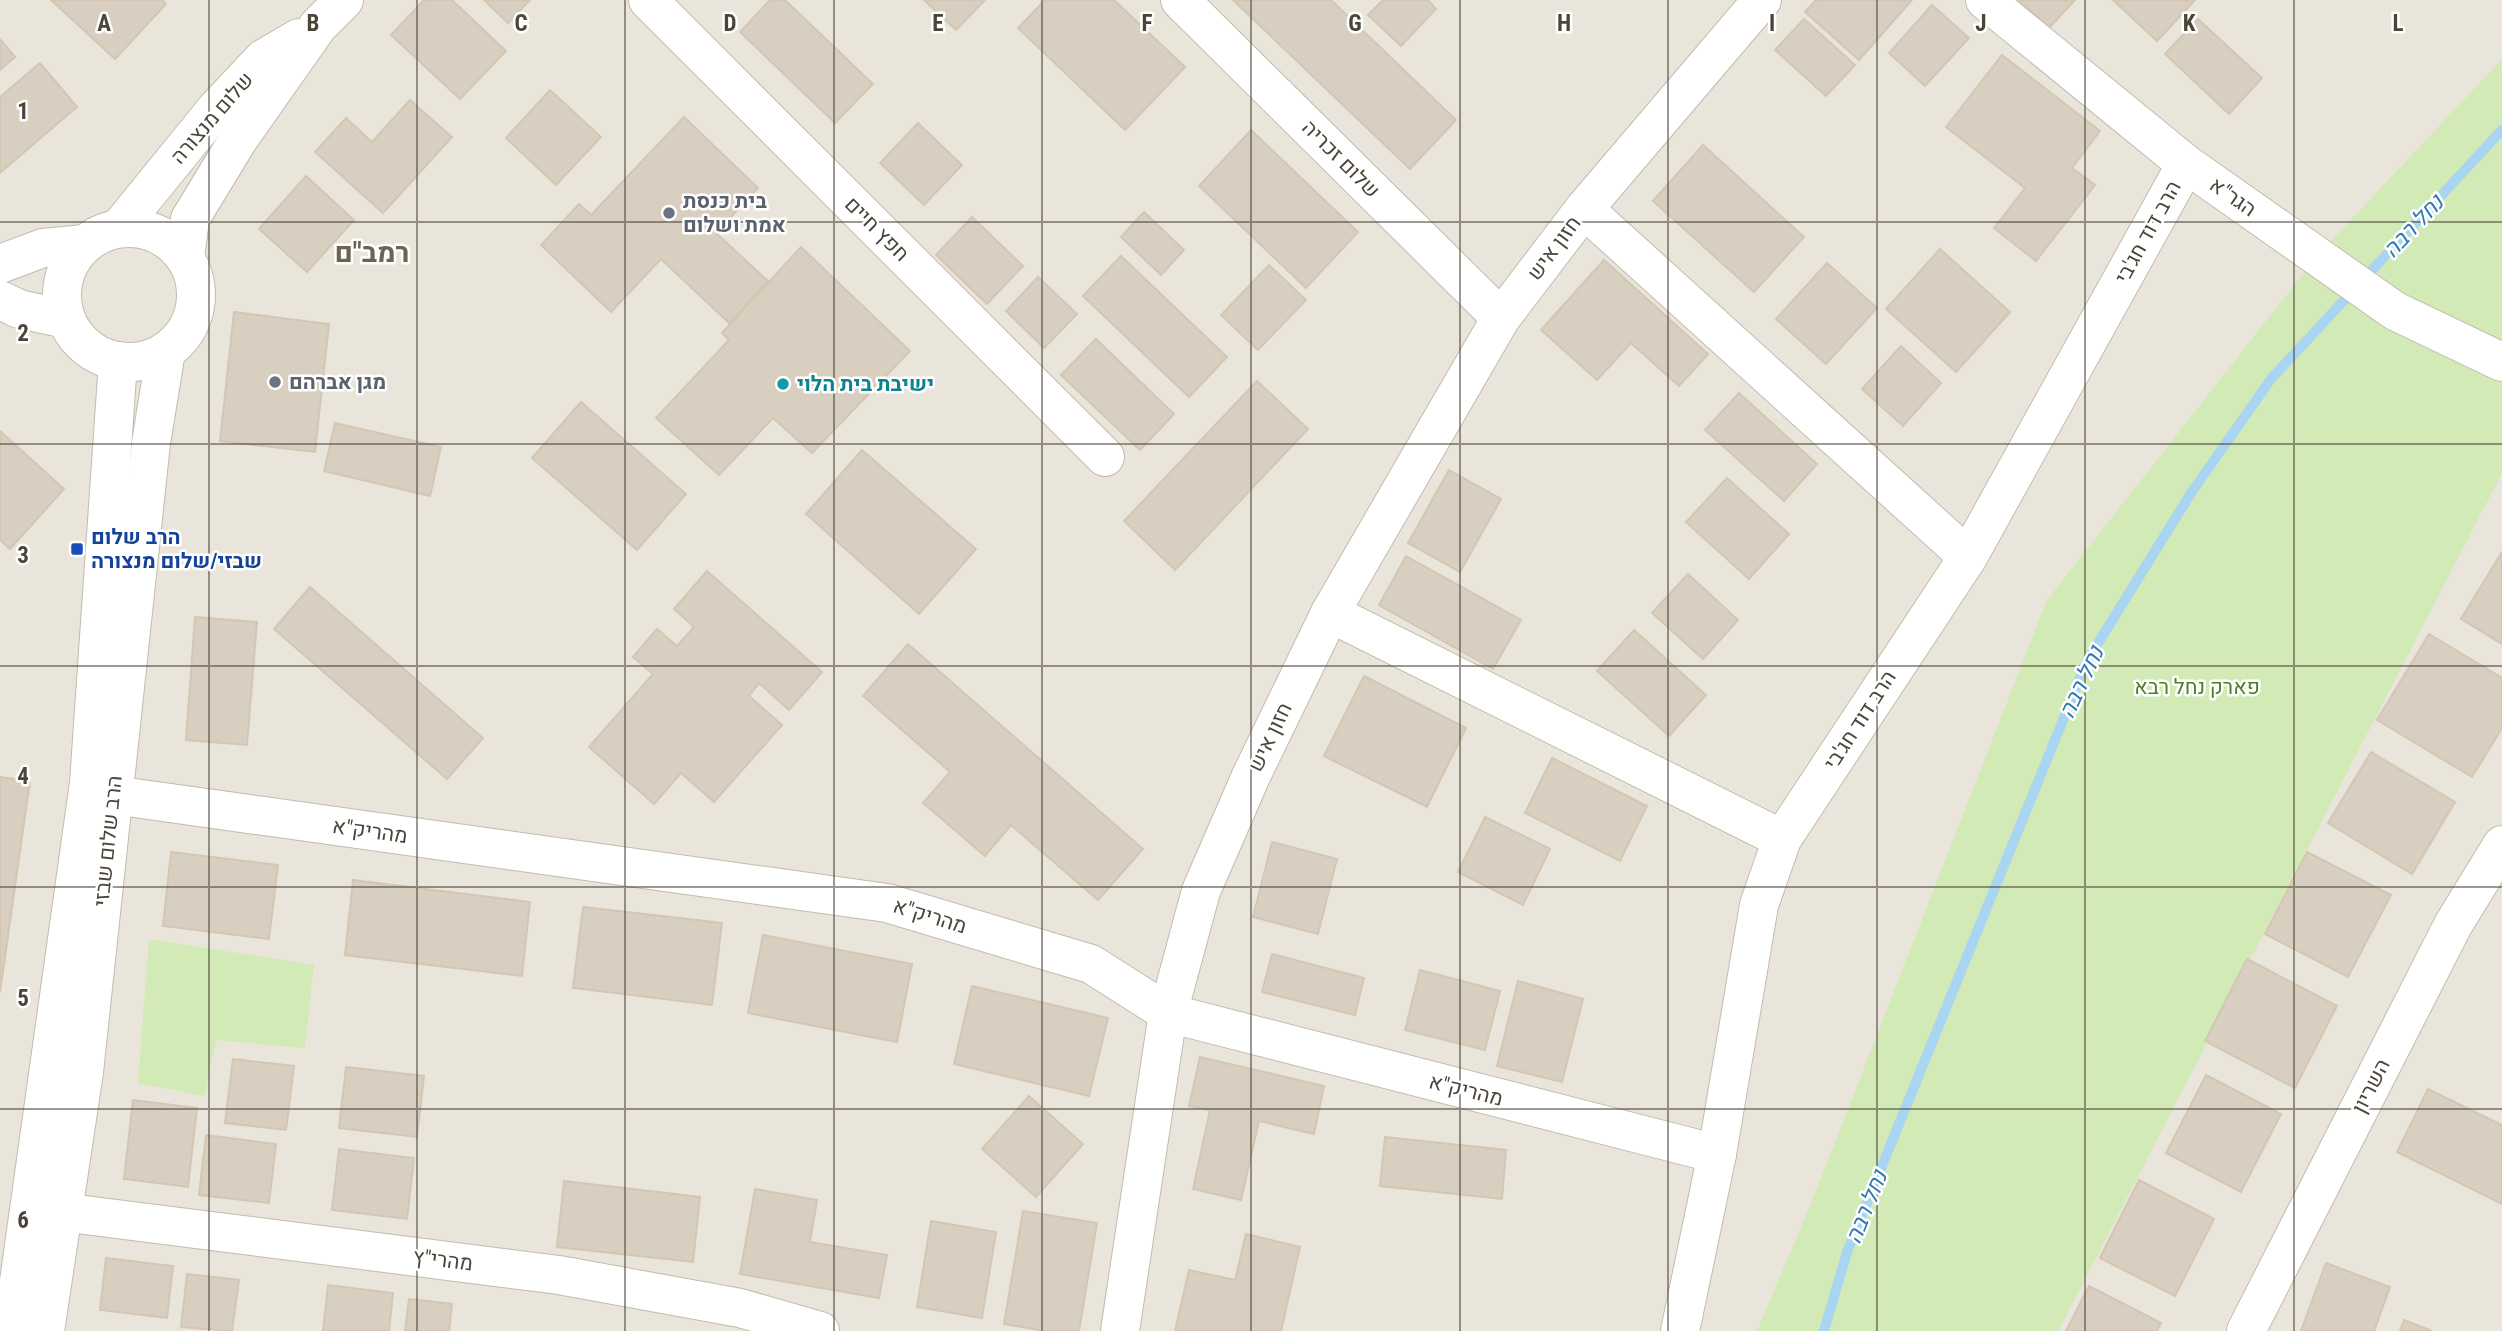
<svg xmlns="http://www.w3.org/2000/svg" width="2502" height="1331" viewBox="0 0 2502 1331" font-family="'Roboto Condensed',Heebo,sans-serif">
<style>
.residential{fill:#eae5da}
.green{fill:#d2eab5}
.lines{fill:none;stroke-linecap:round;stroke-linejoin:round}
.stream{stroke:#a9d4f2;stroke-width:10}
.building{fill:#d8cfc1;stroke:#d3c7b4;stroke-width:2}
.minor-casing{stroke:#c2bbae;stroke-width:40}
.minor{stroke:#fff;stroke-width:38}
.grid{fill:none;stroke:#4b4439;stroke-width:2;stroke-opacity:0.55}
.worship-dot{fill:#6b7280;stroke:#fff;stroke-width:2.5}
.culture-dot{fill:#0f9aa8;stroke:#fff;stroke-width:2.5}
.transit-dot{fill:#1a4fb4;stroke:#fff;stroke-width:2.5}
.labels{text-anchor:middle;stroke-width:5;stroke-linejoin:round;paint-order:stroke}
.street-label{font-size:21px;fill:#4b4439;stroke:#fff}
.worship-label{font-size:21px;font-weight:bold;fill:#5b616d;stroke:#fff;text-anchor:start}
.culture-label{font-size:21px;font-weight:bold;fill:#0d838f;stroke:#fff;text-anchor:start}
.transit-label{font-size:21px;font-weight:bold;fill:#164399;stroke:#fff;text-anchor:start}
.park-label{font-size:21px;fill:#4a7f2a;stroke:#fff}
.water-label{font-size:23px;font-style:italic;fill:#2e7ab2;stroke:#fff}
.district-label{font-size:28px;font-weight:bold;fill:#6e6250;stroke:#fff}
.grid-label{font-size:23px;text-anchor:middle;font-weight:bold;fill:#4b4439;stroke:#fff;stroke-width:5;stroke-linejoin:round;paint-order:stroke}
</style>
<rect width="100%" height="100%" fill="#f6f3ec"/>
<!-- residential -->
<rect class="residential" x="0" y="0" width="2502" height="1331"/>
<!-- green -->
<g class="green">
<path d="M 2502,59 L 2502,473 L 2058,1331 L 1757,1331 L 1812,1201 L 2047,600 L 2317,256 Z"/>
<path d="M 149,939 L 314,965 L 305,1048 L 216,1040 L 204,1096 L 138,1083 Z"/>
</g>
<g class="lines">
<!-- stream -->
<path class="stream" d="M 1824,1331 L 1847,1252 L 2087,661 L 2191,493 L 2271,379 L 2502,130"/>
</g>
<!-- building -->
<g class="building">
<path d="M 51,0 L 162,0 L 166,4 L 115,59 Z"/>
<path d="M 424,0 L 452,0 L 506,51 L 460,99 L 391,35 Z"/>
<path d="M 484,0 L 530,0 L 508,23 Z"/>
<path d="M 770,0 L 785,0 L 873,84 L 835,123 L 740,32 Z"/>
<path d="M 924,0 L 985,0 L 956,30 Z"/>
<path d="M 1045,0 L 1114,0 L 1185,67 L 1125,130 L 1018,28 Z"/>
<path d="M 1233,0 L 1331,0 L 1456,120 L 1410,169 Z"/>
<path d="M 1383,0 L 1428,0 L 1436,9 L 1401,46 L 1368,15 Z"/>
<path d="M 1816,0 L 1912,0 L 1859,60 L 1805,12 Z"/>
<path d="M 2019,0 L 2075,0 L 2049,28 Z"/>
<path d="M 2113,0 L 2195,0 L 2157,41 Z"/>
<path d="M 1932,5 L 1969,38 L 1925,86 L 1889,53 Z"/>
<path d="M 1804,19 L 1855,65 L 1826,96 L 1775,50 Z"/>
<path d="M 2198,19 L 2262,78 L 2229,114 L 2165,54 Z"/>
<path d="M 0,39 L 15,57 L 0,70 Z"/>
<path d="M 2002,55 L 2100,131 L 2072,168 L 2095,185 L 2036,261 L 1994,228 L 2025,188 L 1946,127 Z"/>
<path d="M 40,63 L 77,107 L 0,173 L 0,97 Z"/>
<path d="M 550,90 L 601,137 L 556,185 L 506,138 Z"/>
<path d="M 410,100 L 452,137 L 383,213 L 315,152 L 346,118 L 372,142 Z"/>
<path d="M 684,117 L 758,188 L 716,233 L 768,281 L 729,323 L 661,259 L 611,312 L 541,245 L 579,204 L 591,215 Z"/>
<path d="M 918,123 L 962,165 L 924,205 L 880,163 Z"/>
<path d="M 1251,130 L 1358,232 L 1306,288 L 1199,186 Z"/>
<path d="M 1703,145 L 1804,237 L 1754,292 L 1653,201 Z"/>
<path d="M 306,176 L 354,220 L 307,272 L 259,229 Z"/>
<path d="M 1144,212 L 1184,250 L 1161,275 L 1121,237 Z"/>
<path d="M 972,217 L 1023,266 L 987,304 L 936,255 Z"/>
<path d="M 801,247 L 910,351 L 812,453 L 773,418 L 719,475 L 656,418 L 729,340 L 722,333 Z"/>
<path d="M 1940,249 L 2010,312 L 1956,372 L 1886,309 Z"/>
<path d="M 1121,256 L 1227,357 L 1189,397 L 1083,296 Z"/>
<path d="M 1604,260 L 1708,354 L 1679,386 L 1631,343 L 1597,380 L 1541,330 Z"/>
<path d="M 1827,263 L 1877,308 L 1826,364 L 1776,319 Z"/>
<path d="M 1269,265 L 1306,300 L 1258,350 L 1221,315 Z"/>
<path d="M 1038,277 L 1077,314 L 1044,348 L 1006,311 Z"/>
<path d="M 234,312 L 329,324 L 315,452 L 220,441 Z"/>
<path d="M 1096,339 L 1174,414 L 1140,450 L 1061,375 Z"/>
<path d="M 1901,346 L 1941,383 L 1903,426 L 1862,389 Z"/>
<path d="M 1257,381 L 1308,429 L 1175,570 L 1124,521 Z"/>
<path d="M 1739,393 L 1817,464 L 1784,501 L 1705,430 Z"/>
<path d="M 581,402 L 686,494 L 637,550 L 532,458 Z"/>
<path d="M 335,423 L 441,447 L 430,496 L 324,471 Z"/>
<path d="M 0,431 L 64,489 L 10,549 L 0,540 Z"/>
<path d="M 862,450 L 976,549 L 919,614 L 806,514 Z"/>
<path d="M 1449,470 L 1501,499 L 1460,572 L 1408,543 Z"/>
<path d="M 1727,478 L 1789,534 L 1749,579 L 1686,522 Z"/>
<path d="M 2502,552 L 2502,644 L 2461,619 Z"/>
<path d="M 1406,556 L 1521,620 L 1493,669 L 1379,605 Z"/>
<path d="M 707,571 L 822,672 L 789,710 L 759,683 L 749,696 L 782,725 L 714,802 L 681,773 L 654,804 L 589,747 L 653,674 L 633,657 L 657,629 L 677,646 L 694,627 L 674,609 Z"/>
<path d="M 1688,574 L 1738,620 L 1703,659 L 1652,613 Z"/>
<path d="M 310,587 L 483,738 L 447,779 L 274,629 Z"/>
<path d="M 195,617 L 257,622 L 247,745 L 186,740 Z"/>
<path d="M 1634,630 L 1706,695 L 1669,736 L 1597,671 Z"/>
<path d="M 2429,634 L 2502,678 L 2502,728 L 2472,777 L 2377,720 Z"/>
<path d="M 908,644 L 1143,849 L 1098,900 L 1011,825 L 985,856 L 923,803 L 950,772 L 863,696 Z"/>
<path d="M 1364,676 L 1466,728 L 1427,807 L 1324,756 Z"/>
<path d="M 2371,752 L 2455,802 L 2412,874 L 2328,823 Z"/>
<path d="M 1552,758 L 1647,806 L 1620,861 L 1525,813 Z"/>
<path d="M 0,777 L 30,781 L 0,992 Z"/>
<path d="M 1485,817 L 1550,849 L 1523,905 L 1458,872 Z"/>
<path d="M 1272,842 L 1337,859 L 1318,934 L 1253,917 Z"/>
<path d="M 171,852 L 278,865 L 269,939 L 163,926 Z"/>
<path d="M 2307,852 L 2391,895 L 2348,977 L 2265,934 Z"/>
<path d="M 353,880 L 530,902 L 522,976 L 345,955 Z"/>
<path d="M 583,907 L 722,923 L 712,1005 L 573,988 Z"/>
<path d="M 763,935 L 912,964 L 897,1042 L 748,1013 Z"/>
<path d="M 1272,954 L 1364,978 L 1355,1015 L 1262,992 Z"/>
<path d="M 2247,959 L 2337,1006 L 2295,1088 L 2205,1041 Z"/>
<path d="M 1420,970 L 1500,991 L 1485,1050 L 1405,1030 Z"/>
<path d="M 1518,981 L 1583,999 L 1562,1082 L 1497,1066 Z"/>
<path d="M 972,986 L 1108,1018 L 1089,1096 L 954,1064 Z"/>
<path d="M 1200,1057 L 1324,1086 L 1314,1134 L 1259,1121 L 1241,1200 L 1193,1189 L 1210,1110 L 1189,1106 Z"/>
<path d="M 233,1059 L 294,1066 L 286,1130 L 225,1123 Z"/>
<path d="M 346,1067 L 424,1076 L 417,1137 L 339,1128 Z"/>
<path d="M 2206,1075 L 2281,1114 L 2241,1192 L 2166,1153 Z"/>
<path d="M 2428,1089 L 2502,1125 L 2502,1204 L 2397,1152 Z"/>
<path d="M 1029,1096 L 1083,1144 L 1036,1197 L 982,1149 Z"/>
<path d="M 133,1100 L 197,1108 L 188,1187 L 124,1179 Z"/>
<path d="M 206,1135 L 276,1144 L 269,1203 L 199,1195 Z"/>
<path d="M 1385,1137 L 1506,1150 L 1502,1199 L 1380,1186 Z"/>
<path d="M 339,1149 L 414,1158 L 407,1219 L 332,1210 Z"/>
<path d="M 2139,1180 L 2214,1219 L 2175,1296 L 2100,1258 Z"/>
<path d="M 564,1181 L 700,1197 L 693,1262 L 557,1247 Z"/>
<path d="M 755,1189 L 817,1200 L 810,1242 L 887,1255 L 879,1298 L 740,1274 Z"/>
<path d="M 1023,1211 L 1097,1223 L 1079,1331 L 1045,1331 L 1004,1324 Z"/>
<path d="M 931,1221 L 996,1232 L 982,1318 L 917,1307 Z"/>
<path d="M 1246,1234 L 1300,1247 L 1281,1331 L 1175,1331 L 1189,1270 L 1235,1280 Z"/>
<path d="M 106,1258 L 173,1266 L 167,1318 L 100,1310 Z"/>
<path d="M 2326,1263 L 2390,1287 L 2374,1331 L 2301,1331 Z"/>
<path d="M 187,1274 L 239,1280 L 232,1331 L 181,1327 Z"/>
<path d="M 328,1285 L 393,1293 L 389,1331 L 323,1331 Z"/>
<path d="M 2089,1286 L 2161,1323 L 2157,1331 L 2066,1331 Z"/>
<path d="M 409,1299 L 452,1304 L 449,1331 L 405,1331 Z"/>
<path d="M 2404,1320 L 2432,1331 L 2400,1331 Z"/>
</g>
<g class="lines">
<defs>
<g id="minor">
<path d="M 648,0 L 1105,457"/>
<path d="M 1180,0 L 1501,318"/>
<path d="M 1985,0 L 2186,164 L 2395,311 L 2502,362"/>
<path d="M 1584,209 L 1968,557"/>
<path d="M 120,227 L 216,109 L 263,59 L 299,38"/>
<circle cx="129" cy="295" r="67"/>
<path d="M 185,257 L 190,219 L 238,140 L 318,26 L 344,0"/>
<path d="M 0,264 L 43,248 L 85,244"/>
<path d="M 0,300 L 19,309 L 66,319"/>
<path d="M 1330,613 L 1782,839"/>
<path d="M 113,795 L 887,903 L 1091,964 L 1168,1013 L 1717,1154"/>
<path d="M 61,1212 L 559,1275 L 740,1308 L 820,1331"/>
<path d="M 12,1331 L 89,783 L 118,361"/>
<path d="M 45,1331 L 84,1072 L 151,443 L 166,351"/>
<path d="M 1120,1331 L 1168,1013 L 1201,891 L 1251,776 L 1330,613 L 1501,318 L 1584,209 L 1762,0"/>
<path d="M 1680,1331 L 1717,1154 L 1759,905 L 1782,839 L 1968,557 L 2186,164"/>
<path d="M 2246,1331 L 2453,925 L 2502,845"/>
</g>
</defs>
<!-- minor casing -->
<use href="#minor" class="minor-casing"/>
<!-- minor -->
<use href="#minor" class="minor"/>
</g>
<!-- grid -->
<path class="grid" d="M 209,0 L 209,1331M 417,0 L 417,1331M 625,0 L 625,1331M 834,0 L 834,1331M 1042,0 L 1042,1331M 1251,0 L 1251,1331M 1460,0 L 1460,1331M 1668,0 L 1668,1331M 1877,0 L 1877,1331M 2085,0 L 2085,1331M 2294,0 L 2294,1331M 0,222 L 2502,222M 0,444 L 2502,444M 0,666 L 2502,666M 0,887 L 2502,887M 0,1109 L 2502,1109"/>
<!-- markers -->
<g class="worship-dot">
<circle cx="669" cy="213" r="7"/>
<circle cx="275" cy="382" r="7"/>
</g>
<circle class="culture-dot" cx="783" cy="384" r="7"/>
<rect class="transit-dot" x="70" y="542" width="14" height="14" rx="3.5"/>
<g class="labels">
<!-- street labels -->
<g class="street-label">
<text transform="translate(212 118) rotate(-49)" y="7">שלום מנצורה</text>
<text transform="translate(1341 159) rotate(45)" y="7">שלום זכריה</text>
<text transform="translate(2233 197) rotate(35)" y="7">הגר"א</text>
<text transform="translate(877 229) rotate(45)" y="7">חפץ חיים</text>
<text transform="translate(2148 232) rotate(-61)" y="7">הרב דוד חג'בי</text>
<text transform="translate(1554 248) rotate(-53)" y="7">חזון איש</text>
<text transform="translate(1860 720) rotate(-57)" y="7">הרב דוד חג'בי</text>
<text transform="translate(1270 737) rotate(-64)" y="7">חזון איש</text>
<text transform="translate(370 831) rotate(8)" y="7">מהריק"א</text>
<text transform="translate(108 841) rotate(-84)" y="7">הרב שלום שבזי</text>
<text transform="translate(930 916) rotate(17)" y="7">מהריק"א</text>
<text transform="translate(2371 1086) rotate(-63)" y="7">השריון</text>
<text transform="translate(1466 1090) rotate(14)" y="7">מהריק"א</text>
<text transform="translate(443 1260) rotate(7)" y="7">מהרי"ץ</text>
</g>
<!-- worship labels -->
<g class="worship-label">
<text x="683" y="208">בית כנסת<tspan x="683" dy="24">אמת ושלום</tspan></text>
<text x="289" y="389">מגן אברהם</text>
</g>
<!-- culture labels -->
<g class="culture-label">
<text x="797" y="391">ישיבת בית הלוי</text>
</g>
<!-- transit labels -->
<g class="transit-label">
<text x="91" y="544">הרב שלום<tspan x="91" dy="24">שבזי/שלום מנצורה</tspan></text>
</g>
<!-- park labels -->
<g class="park-label">
<text x="2197" y="694">פארק נחל רבא</text>
</g>
<!-- water labels -->
<g class="water-label">
<text transform="translate(2413 226) rotate(-47)" y="8">נחל רבה</text>
<text transform="translate(2081 682) rotate(-65)" y="8">נחל רבה</text>
<text transform="translate(1866 1207) rotate(-68)" y="8">נחל רבה</text>
</g>
<!-- district labels -->
<g class="district-label">
<text x="372" y="262">רמב"ם</text>
</g>
</g>
<g class="grid-label">
<text x="104" y="31">A</text>
<text x="313" y="31">B</text>
<text x="521" y="31">C</text>
<text x="730" y="31">D</text>
<text x="938" y="31">E</text>
<text x="1147" y="31">F</text>
<text x="1355" y="31">G</text>
<text x="1564" y="31">H</text>
<text x="1772" y="31">I</text>
<text x="1981" y="31">J</text>
<text x="2189" y="31">K</text>
<text x="2398" y="31">L</text>
<text x="23" y="119">1</text>
<text x="23" y="341">2</text>
<text x="23" y="563">3</text>
<text x="23" y="784">4</text>
<text x="23" y="1006">5</text>
<text x="23" y="1228">6</text>
</g>
</svg>
